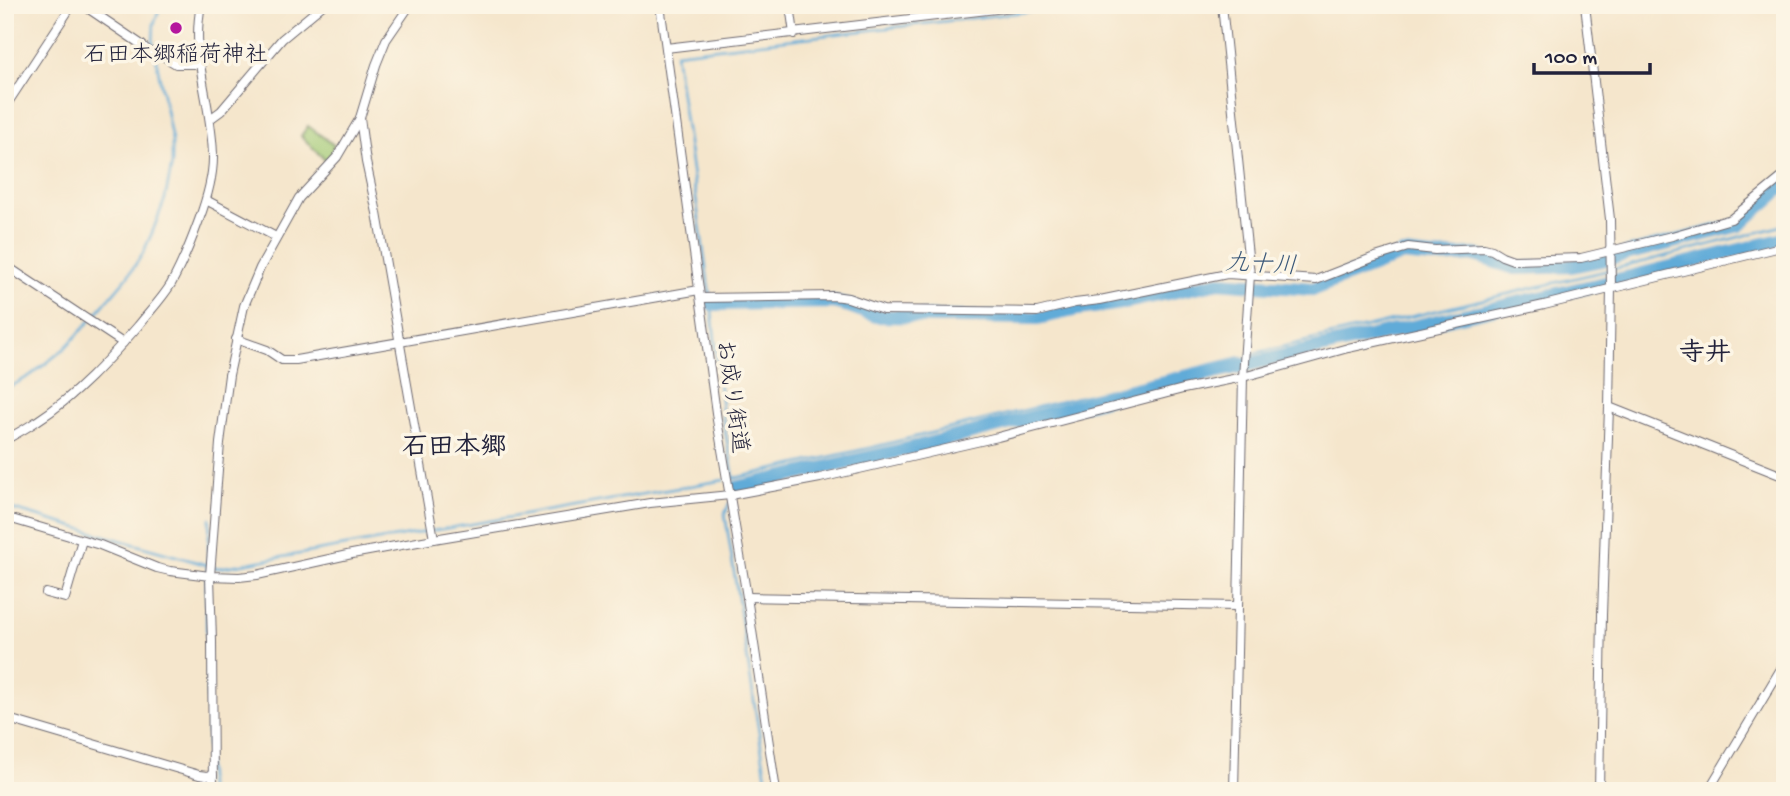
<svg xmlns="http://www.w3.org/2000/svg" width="1790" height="796" viewBox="0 0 1790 796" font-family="'Gochi Hand','Klee One',sans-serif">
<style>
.green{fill:#a1c975;stroke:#627658;stroke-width:2}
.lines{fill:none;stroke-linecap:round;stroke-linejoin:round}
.stream{stroke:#60abd8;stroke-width:2.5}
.river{stroke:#60abd8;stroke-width:14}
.minor-casing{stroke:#6c676e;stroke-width:10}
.minor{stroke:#fff;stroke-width:8}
.poi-dot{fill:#b5179e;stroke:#fcf5e5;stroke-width:2.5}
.labels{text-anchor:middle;stroke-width:7;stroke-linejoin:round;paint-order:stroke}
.poi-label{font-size:23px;fill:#22223b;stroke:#fcf5e5}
.street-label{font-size:23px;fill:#22223b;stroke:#fcf5e5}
.water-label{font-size:24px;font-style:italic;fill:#3b597a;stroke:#fcf5e5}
.quarter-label{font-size:26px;font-weight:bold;fill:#22223b;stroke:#fcf5e5}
</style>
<rect width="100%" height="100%" fill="#fcf5e5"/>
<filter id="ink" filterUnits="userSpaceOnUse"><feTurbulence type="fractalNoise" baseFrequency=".0143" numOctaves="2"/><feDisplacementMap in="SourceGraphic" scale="14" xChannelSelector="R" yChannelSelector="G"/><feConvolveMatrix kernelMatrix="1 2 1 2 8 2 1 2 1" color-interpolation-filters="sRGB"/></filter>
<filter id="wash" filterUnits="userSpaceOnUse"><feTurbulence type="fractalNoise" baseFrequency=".00686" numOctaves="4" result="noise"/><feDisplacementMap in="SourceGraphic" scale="28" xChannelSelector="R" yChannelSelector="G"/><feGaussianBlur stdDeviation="1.57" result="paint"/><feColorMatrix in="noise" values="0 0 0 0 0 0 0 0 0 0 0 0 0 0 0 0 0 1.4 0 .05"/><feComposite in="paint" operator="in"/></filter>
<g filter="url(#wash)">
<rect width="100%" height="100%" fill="#f5e6cc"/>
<!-- green -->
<path class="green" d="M 308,126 L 334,145 L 332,149 L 334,151 L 326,161 L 301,136 Z"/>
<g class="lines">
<!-- stream -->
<g class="stream">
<path d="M 710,295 L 675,53 L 1083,5"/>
<path d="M 711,301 L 723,419 L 734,478"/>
<path d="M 1248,355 L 1639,263 L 1785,225"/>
<path d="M 5,390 L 31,375 L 64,349 L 84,328 L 128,276 L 143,253 L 152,233 L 165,199 L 172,164 L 172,141 L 153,43 L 154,24 L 161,5"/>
<path d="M 731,479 L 874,447 L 1242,357"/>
<path d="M 729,504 L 725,514 L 768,791"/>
<path d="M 5,507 L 207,565"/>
<path d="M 214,567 L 218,568 L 248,563 L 724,480"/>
<path d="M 208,791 L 206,587 L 210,518"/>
</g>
<!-- river -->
<g class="river">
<path d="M 712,304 L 832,302 L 849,306 L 876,316 L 1038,318 L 1078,309 L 1121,303 L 1219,282 L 1313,289 L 1403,254 L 1432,257 L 1475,255 L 1515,268 L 1572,266 L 1606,259 L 1739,225 L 1785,185"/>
<path d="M 736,488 L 920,446 L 1188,378 L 1601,284 L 1785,239"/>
</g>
</g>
</g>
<g filter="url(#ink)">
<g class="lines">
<defs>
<g id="minor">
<path d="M 83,5 L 142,45 L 148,51 L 160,54 L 176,64 L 199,64"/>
<path d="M 660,5 L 717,420 L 747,597 L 776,791"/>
<path d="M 790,5 L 794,34"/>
<path d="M 1222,5 L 1250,275 L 1243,377 L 1234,791"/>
<path d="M 1585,5 L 1610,219 L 1611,288 L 1609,407 L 1602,615 L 1599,791"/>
<path d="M 666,48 L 1029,5"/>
<path d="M 5,107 L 72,5"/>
<path d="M 360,118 L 366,162 L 377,213 L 434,539"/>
<path d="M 210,119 L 221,111 L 282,39 L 323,5"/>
<path d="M 206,200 L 276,237"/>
<path d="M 5,265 L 123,343"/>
<path d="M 701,298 L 833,296 L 848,298 L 883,310 L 1037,312 L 1075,303 L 1100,300 L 1227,274 L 1316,280 L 1372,258 L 1408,247 L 1435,250 L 1484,248 L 1492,250 L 1502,256 L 1513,260 L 1581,258 L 1672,236 L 1731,219 L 1785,175"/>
<path d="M 236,339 L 267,350 L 282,360 L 296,360 L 699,290"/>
<path d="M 1609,407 L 1785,477"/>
<path d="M 5,440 C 16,434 27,428 37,421 C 76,396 108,360 138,326 C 149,312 162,299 171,284 C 182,264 191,242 199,220 C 206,201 213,179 213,158 C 213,106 190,58 201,5"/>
<path d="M 5,517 L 100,545 L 157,568 L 170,571 L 210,576 L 239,577 L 257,575 L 352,554 L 434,539 L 650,503 L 730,495 L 820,478 L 998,437 L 1183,389 L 1243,377 L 1348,348 L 1544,305 L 1785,246"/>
<path d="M 46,593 L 65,598 L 82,540"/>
<path d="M 747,597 L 1237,606"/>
<path d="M 5,718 L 199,775 L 207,776 L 213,775"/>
<path d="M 213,791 L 212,641 L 210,576 L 220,443 L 229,375 L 244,306 L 260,268 L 299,198 L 337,157 L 360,118 L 376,65 L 386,40 L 410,5"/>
<path d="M 1708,791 L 1785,662"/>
</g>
</defs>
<!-- minor casing -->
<use href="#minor" class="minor-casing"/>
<!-- minor -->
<use href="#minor" class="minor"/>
</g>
</g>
<!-- markers -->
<circle class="poi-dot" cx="176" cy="28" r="7"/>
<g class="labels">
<!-- poi labels -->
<g class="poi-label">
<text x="176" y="61">石田本郷稲荷神社</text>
</g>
<!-- street labels -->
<g class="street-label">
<text transform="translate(734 396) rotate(82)" y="8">お成り街道</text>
</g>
<!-- water labels -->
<g class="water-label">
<text transform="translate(1261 263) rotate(3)" y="8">九十川</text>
</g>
<!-- quarter labels -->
<g class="quarter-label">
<text x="1705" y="360">寺井</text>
<text x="454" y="454">石田本郷</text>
</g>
</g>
<!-- margin -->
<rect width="1790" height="796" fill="none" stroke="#fcf5e5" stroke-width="28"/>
<!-- scale -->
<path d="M1534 63v10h116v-10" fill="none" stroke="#22223b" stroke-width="3.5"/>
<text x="1545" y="63" font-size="21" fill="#22223b" stroke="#fcf5e5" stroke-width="5" paint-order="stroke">100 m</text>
</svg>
